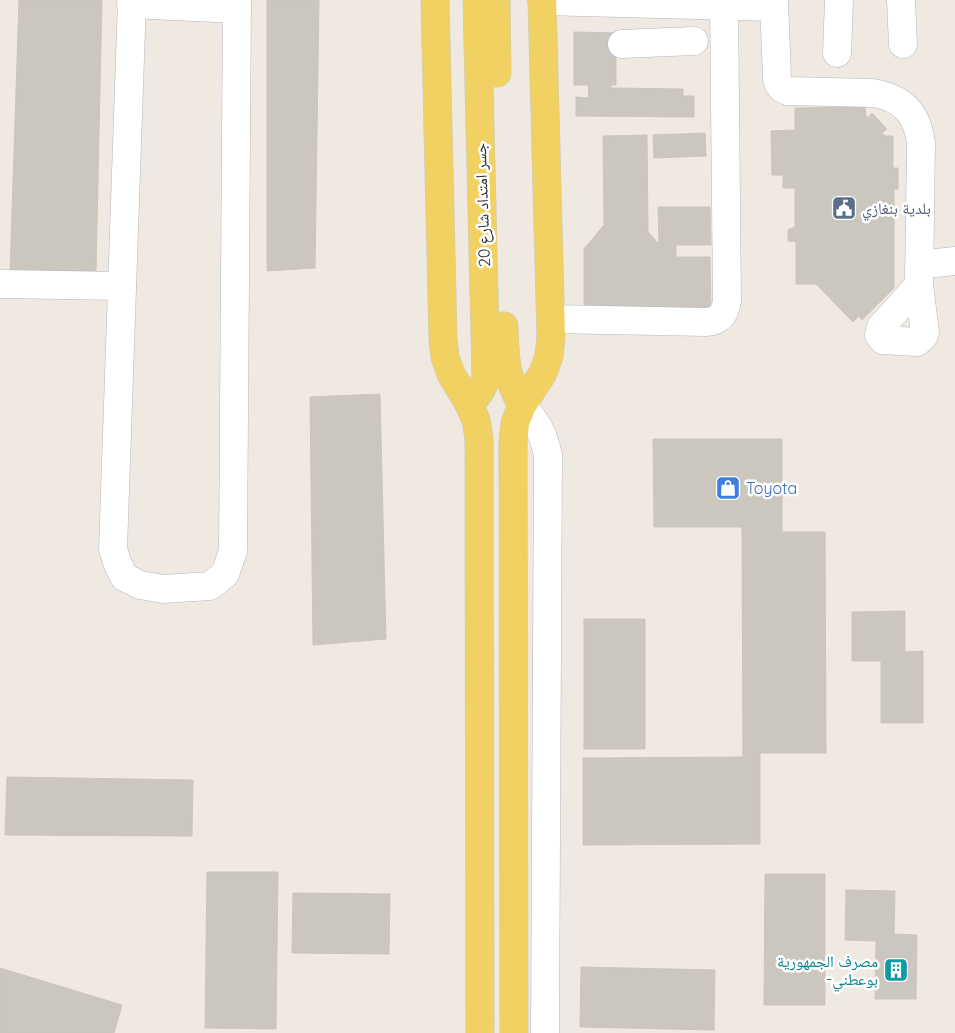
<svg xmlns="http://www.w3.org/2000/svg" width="955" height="1033" viewBox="0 0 955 1033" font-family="Quicksand,'Noto Naskh Arabic',sans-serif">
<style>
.building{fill:#cbc7bf;stroke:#cbc5ba}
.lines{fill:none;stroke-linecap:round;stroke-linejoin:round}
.minor-casing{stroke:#b4b7c1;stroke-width:29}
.major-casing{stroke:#c9c9c9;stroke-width:29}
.minor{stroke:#fff;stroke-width:28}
.major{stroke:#f2d163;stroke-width:28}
.labels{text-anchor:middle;stroke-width:5;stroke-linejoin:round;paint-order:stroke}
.street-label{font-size:16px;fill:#2e2e2e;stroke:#fff}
.service-label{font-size:16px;fill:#4e5e75;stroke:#fff;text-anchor:start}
.shop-label{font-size:16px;fill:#366cbe;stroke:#fff;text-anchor:start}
.culture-label{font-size:16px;fill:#0d838f;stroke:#fff;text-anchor:end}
</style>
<rect width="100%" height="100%" fill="#efe9e1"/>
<!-- building -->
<g class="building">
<path d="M 19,0 L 102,0 L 96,271 L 10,272 Z"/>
<path d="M 267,0 L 319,0 L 315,268 L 267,271 Z"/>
<path d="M 574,32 L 616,33 L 616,85 L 611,85 L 611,88 L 683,89 L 683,96 L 694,96 L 694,117 L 576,116 L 576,97 L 589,98 L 588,85 L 574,85 Z"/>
<path d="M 865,107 L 866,116 L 868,118 L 872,113 L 887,129 L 882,133 L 885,136 L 893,136 L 893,168 L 898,168 L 898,189 L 894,189 L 894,288 L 862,320 L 859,316 L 853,322 L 816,284 L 796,284 L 796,242 L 788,241 L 788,230 L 795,227 L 795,188 L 783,188 L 783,175 L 772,175 L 771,131 L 795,130 L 795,108 Z"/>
<path d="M 705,133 L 706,156 L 654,158 L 653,135 Z"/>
<path d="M 647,135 L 648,232 L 659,244 L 658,207 L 710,207 L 711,245 L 676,245 L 676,257 L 710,257 L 711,310 L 584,311 L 584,249 L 604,225 L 603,136 Z"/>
<path d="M 380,394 L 386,639 L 313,645 L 310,397 Z"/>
<path d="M 653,439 L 782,439 L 782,532 L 825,532 L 826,753 L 760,753 L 760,844 L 583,845 L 583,758 L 743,757 L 742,527 L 654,527 Z"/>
<path d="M 905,611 L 905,652 L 923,651 L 923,723 L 881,723 L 881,661 L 852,661 L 852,612 Z"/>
<rect x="584" y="619" width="61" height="130"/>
<path d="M 7,777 L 193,780 L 192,836 L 5,835 Z"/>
<path d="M 207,872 L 278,872 L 276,1029 L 205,1028 Z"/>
<path d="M 765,874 L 825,874 L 825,1005 L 764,1005 Z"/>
<path d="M 846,890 L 895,891 L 894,934 L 917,935 L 916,999 L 875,999 L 876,941 L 845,940 Z"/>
<path d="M 293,893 L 390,894 L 389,954 L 292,953 Z"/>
<path d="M 581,967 L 715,970 L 714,1030 L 580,1027 Z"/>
<path d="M 0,968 L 122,1005 L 114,1033 L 0,1033 Z"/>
</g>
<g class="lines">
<defs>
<g id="minor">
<path d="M 132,0 L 113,549 L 117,562 L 124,577 L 140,585 L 163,589 L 210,586 L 225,574 L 233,551 L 237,0"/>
<path d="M 774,0 L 777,78 C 778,85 781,89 788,91 L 873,93 C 903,98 917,113 921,143 L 919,285 L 925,333 L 923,337 L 917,342 L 883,340 L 879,335 L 881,327 L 919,285"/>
<path d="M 901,0 L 903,44"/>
<path d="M 542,1 L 774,7"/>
<path d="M 131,4 L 237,9"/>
<path d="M 622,44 L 694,41"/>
<path d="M 837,53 L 839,0"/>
<path d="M 919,265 L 955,261"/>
<path d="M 0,284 L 122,286"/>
<path d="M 551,319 L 706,322 C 719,321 725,314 727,301 L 724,0"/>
<path d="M 522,405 C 537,423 543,432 548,455 L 545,1033"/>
</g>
<g id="major">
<path d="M 435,0 L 443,340 L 445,357 L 451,374 L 469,404 L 476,420 L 479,438 L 480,1033"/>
<path d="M 496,0 L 497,73"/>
<path d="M 504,326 C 505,359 505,376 522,405"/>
<path d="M 469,404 C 478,396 483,389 486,377 L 477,0"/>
<path d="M 514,1033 L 513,443 L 515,423 L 522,405 L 543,373 L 549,356 L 551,337 L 542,0"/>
</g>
</defs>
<!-- minor casing -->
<use href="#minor" class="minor-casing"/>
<!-- major casing -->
<use href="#major" class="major-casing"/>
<!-- minor -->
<use href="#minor" class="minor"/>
<!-- major -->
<use href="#major" class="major"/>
</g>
<!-- icons -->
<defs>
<symbol id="civic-square" viewBox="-11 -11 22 22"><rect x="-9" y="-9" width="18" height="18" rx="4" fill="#5c6f8a" stroke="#fff"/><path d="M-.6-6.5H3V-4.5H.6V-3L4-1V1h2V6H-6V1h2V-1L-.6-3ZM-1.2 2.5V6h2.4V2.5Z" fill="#fff"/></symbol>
<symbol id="shop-square" viewBox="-11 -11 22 22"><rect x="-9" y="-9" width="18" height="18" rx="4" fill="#3f7fe0" stroke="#fff"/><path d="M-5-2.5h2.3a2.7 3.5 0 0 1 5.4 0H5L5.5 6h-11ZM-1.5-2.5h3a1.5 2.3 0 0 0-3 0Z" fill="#fff"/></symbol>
<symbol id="building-square" viewBox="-11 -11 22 22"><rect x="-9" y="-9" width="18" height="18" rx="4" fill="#0f9aa8" stroke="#fff"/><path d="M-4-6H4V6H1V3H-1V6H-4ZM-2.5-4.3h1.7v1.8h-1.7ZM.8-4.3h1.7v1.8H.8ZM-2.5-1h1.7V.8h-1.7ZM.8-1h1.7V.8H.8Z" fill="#fff"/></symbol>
</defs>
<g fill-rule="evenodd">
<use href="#civic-square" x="830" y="194" width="28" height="28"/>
<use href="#shop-square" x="714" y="474" width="28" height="28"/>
<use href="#building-square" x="882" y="956" width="28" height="28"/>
</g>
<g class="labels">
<!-- street labels -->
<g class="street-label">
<text transform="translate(482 205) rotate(-92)" y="6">جسر امتداد شارع 20</text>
</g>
<!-- service labels -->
<g class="service-label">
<text x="862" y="214">بلدية بنغازي</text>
</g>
<!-- shop labels -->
<g class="shop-label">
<text x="746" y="494">Toyota</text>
</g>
<!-- culture labels -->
<g class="culture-label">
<text x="878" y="967">مصرف الجمهورية<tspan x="878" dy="18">-بوعطني</tspan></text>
</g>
</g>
</svg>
